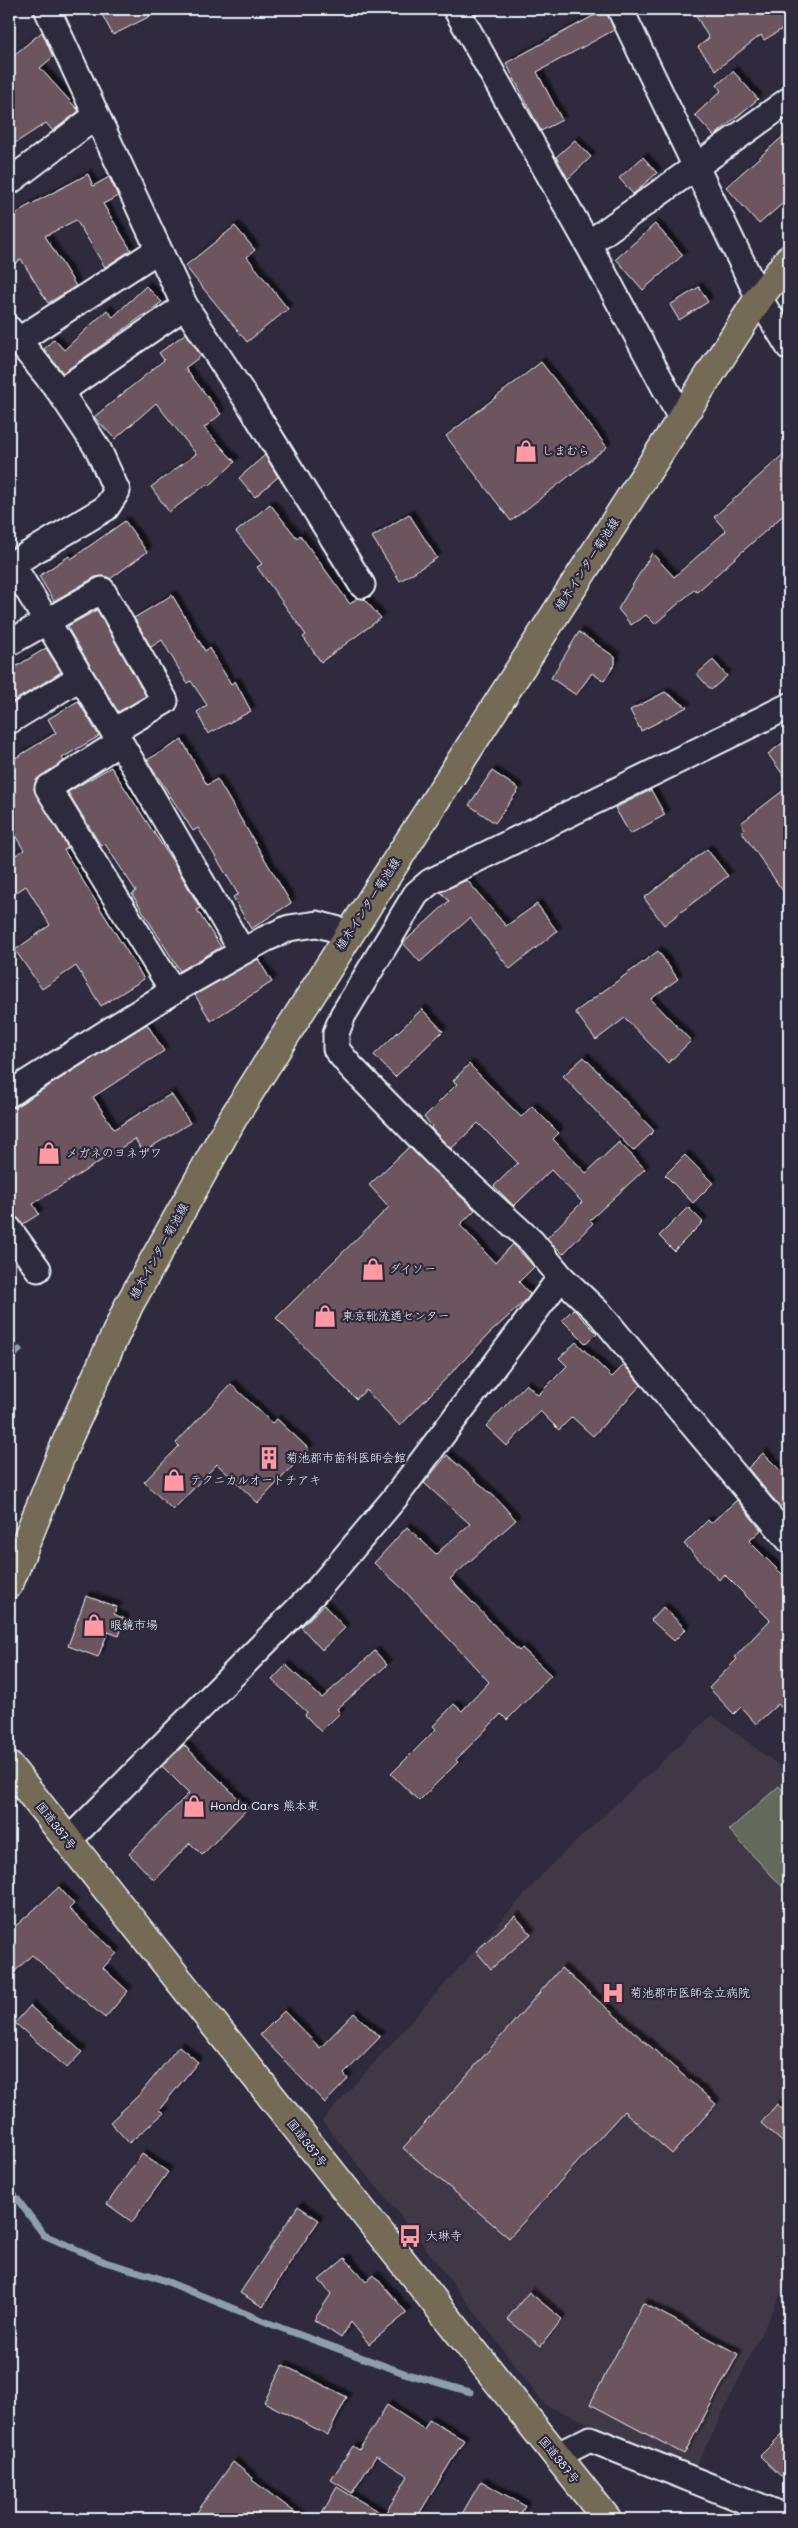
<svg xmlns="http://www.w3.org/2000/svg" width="798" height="2528" viewBox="0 0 798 2528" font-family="Mali,'Klee One',sans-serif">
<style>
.built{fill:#413747}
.green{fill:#646a5c;stroke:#a6aeaa}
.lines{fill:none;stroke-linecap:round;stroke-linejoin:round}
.stream{stroke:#8d9fab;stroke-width:7}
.building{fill:#6c545f;stroke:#e8f1f8;filter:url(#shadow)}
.minor-casing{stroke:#e8f1f8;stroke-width:29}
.major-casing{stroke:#e8f1f8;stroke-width:31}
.highway-casing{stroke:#e8f1f8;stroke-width:31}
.minor{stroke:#2f2a3d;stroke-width:25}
.major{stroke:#756a55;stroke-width:28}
.highway{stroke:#756a55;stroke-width:28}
.labels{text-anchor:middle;stroke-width:4.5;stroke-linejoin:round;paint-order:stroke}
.poi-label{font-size:12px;fill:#e8f1f8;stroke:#2f2a3d;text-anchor:start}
.street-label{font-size:12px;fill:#e8f1f8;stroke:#2f2a3d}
</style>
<defs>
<filter id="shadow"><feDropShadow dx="4.5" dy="-4.5" stdDeviation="1" flood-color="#0009"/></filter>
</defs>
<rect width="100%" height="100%" fill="#2f2a3d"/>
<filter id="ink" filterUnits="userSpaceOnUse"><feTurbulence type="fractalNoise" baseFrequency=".02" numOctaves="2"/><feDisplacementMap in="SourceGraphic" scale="10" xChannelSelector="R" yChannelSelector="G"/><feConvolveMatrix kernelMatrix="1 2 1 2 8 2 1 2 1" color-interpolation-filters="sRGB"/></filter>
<g filter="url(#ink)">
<!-- built -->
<path class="built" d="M 712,1715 L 789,1773 L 789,2277 L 696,2467 L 545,2405 L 412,2230 L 322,2121 L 552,1864 Z"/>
<!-- green -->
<path class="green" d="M 779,1786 L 789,1798 L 789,1894 L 729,1830 Z"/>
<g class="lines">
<!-- stream -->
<g class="stream">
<path d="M 9,1359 L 19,1350"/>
<path d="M 9,2188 L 44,2235 L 105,2262 L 153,2276 L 281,2328 L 404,2373 L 470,2392"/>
</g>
</g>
<!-- building -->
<g class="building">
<path d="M 99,9 L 164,9 L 113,35 Z"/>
<path d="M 606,9 L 614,30 L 537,72 L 562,120 L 541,131 L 506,63 Z"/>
<path d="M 692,9 L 789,9 L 789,25 L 764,40 L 761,35 L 716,70 L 698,47 L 709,38 Z"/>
<path d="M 42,32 L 53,57 L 40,68 L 79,111 L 53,131 L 46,123 L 9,147 L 9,59 Z"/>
<path d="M 733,71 L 758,99 L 714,136 L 695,115 L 721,91 L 717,85 Z"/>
<path d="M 789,131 L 789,198 L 759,224 L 726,187 Z"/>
<path d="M 575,140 L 591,157 L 568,179 L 556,157 Z"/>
<path d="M 643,157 L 657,173 L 633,194 L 619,178 Z"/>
<path d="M 88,174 L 93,186 L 109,177 L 118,196 L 103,204 L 131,250 L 105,267 L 76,220 L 45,236 L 76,286 L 48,303 L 21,259 L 9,268 L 9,219 L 24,208 Z"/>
<path d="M 655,224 L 683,255 L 643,290 L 616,259 Z"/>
<path d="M 235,226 L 255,250 L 247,257 L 288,309 L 247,342 L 185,266 Z"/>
<path d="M 146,286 L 162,302 L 63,373 L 44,349 L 54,339 L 64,350 L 107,310 L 113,317 Z"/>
<path d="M 699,287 L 708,302 L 679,320 L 670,305 Z"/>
<path d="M 186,333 L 201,356 L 185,368 L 221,414 L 204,428 L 235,462 L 209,486 L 207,484 L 169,512 L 151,487 L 196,454 L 156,403 L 115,439 L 94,417 L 164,360 L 159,353 Z"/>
<path d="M 541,362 L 607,447 L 511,521 L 446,436 Z"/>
<path d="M 789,449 L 789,510 L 697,592 L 694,590 L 655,624 L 646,615 L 631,625 L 618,609 L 652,553 L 674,577 L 726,531 L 714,517 Z"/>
<path d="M 265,455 L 278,477 L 255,497 L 239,478 Z"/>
<path d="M 270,504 L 297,538 L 300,535 L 350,604 L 357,598 L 364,599 L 381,618 L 321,662 L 303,637 L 306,635 L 257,567 L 262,564 L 236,532 Z"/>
<path d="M 409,514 L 437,558 L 400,581 L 372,537 Z"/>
<path d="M 125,521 L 147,552 L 110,579 L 103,576 L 95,577 L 54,601 L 39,576 L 69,556 L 71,559 Z"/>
<path d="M 172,595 L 205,651 L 209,648 L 231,684 L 235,681 L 251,711 L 208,734 L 197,712 L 207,705 L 191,681 L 187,683 L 162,640 L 151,647 L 134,618 Z"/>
<path d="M 97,610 L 146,696 L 118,712 L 69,630 L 68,626 Z"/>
<path d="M 579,632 L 615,657 L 615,664 L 604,681 L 592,673 L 576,695 L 551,678 Z"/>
<path d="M 46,648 L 61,672 L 9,704 L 9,671 Z"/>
<path d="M 713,660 L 727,676 L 711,690 L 697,674 Z"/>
<path d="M 665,692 L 687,707 L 641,731 L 630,710 Z"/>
<path d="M 78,701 L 99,736 L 62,758 L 64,761 L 36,781 L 34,789 L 68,848 L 64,850 L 144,979 L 101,1006 L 76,966 L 42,989 L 15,950 L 50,925 L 26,886 L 9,897 L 9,859 L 24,850 L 9,826 L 9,762 L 56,733 L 48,719 Z"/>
<path d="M 789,738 L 789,783 L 768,754 Z"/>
<path d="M 182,740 L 207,785 L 217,779 L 291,903 L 251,929 L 233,897 L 238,894 L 198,828 L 193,831 L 147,760 Z"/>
<path d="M 111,767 L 175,865 L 200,908 L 197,910 L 221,947 L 180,971 L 132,894 L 136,891 L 105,844 L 101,846 L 68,792 Z"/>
<path d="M 492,771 L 519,789 L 495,823 L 469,805 Z"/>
<path d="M 789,786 L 789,900 L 742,832 L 745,829 L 741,823 Z"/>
<path d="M 651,790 L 665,815 L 630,834 L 615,808 Z"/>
<path d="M 707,849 L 728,876 L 664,925 L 644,898 Z"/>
<path d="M 467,880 L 506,926 L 537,904 L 557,931 L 510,969 L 470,918 L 420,962 L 403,943 L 449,901 L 441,892 Z"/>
<path d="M 658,951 L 678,979 L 651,999 L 691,1041 L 668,1063 L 625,1018 L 596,1040 L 575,1012 Z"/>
<path d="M 258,959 L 272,982 L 211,1021 L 195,995 Z"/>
<path d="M 422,1009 L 443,1031 L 395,1077 L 374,1055 Z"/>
<path d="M 147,1024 L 164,1051 L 93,1097 L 114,1129 L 171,1094 L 190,1123 L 143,1152 L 135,1139 L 33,1204 L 39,1214 L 23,1224 L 9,1210 L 9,1108 L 17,1106 Z"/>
<path d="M 584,1057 L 654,1131 L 633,1151 L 563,1076 Z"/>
<path d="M 469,1064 L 521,1117 L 532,1106 L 559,1133 L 553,1139 L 586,1173 L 619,1142 L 645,1169 L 590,1220 L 593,1223 L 563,1254 L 547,1238 L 582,1202 L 551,1170 L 514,1206 L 494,1186 L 518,1163 L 478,1123 L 451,1149 L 431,1128 L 432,1126 L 424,1117 L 457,1084 L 453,1081 Z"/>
<path d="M 409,1147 L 475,1210 L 460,1225 L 495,1263 L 513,1244 L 534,1267 L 519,1282 L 530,1294 L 527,1299 L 490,1333 L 400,1426 L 366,1390 L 356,1399 L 276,1318 L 389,1207 L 369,1185 Z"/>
<path d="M 685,1155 L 713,1183 L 693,1203 L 665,1175 Z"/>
<path d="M 688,1207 L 703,1222 L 674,1251 L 659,1236 Z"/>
<path d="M 573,1309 L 597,1333 L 586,1344 L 562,1320 Z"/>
<path d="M 576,1342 L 612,1377 L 624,1365 L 641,1385 L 593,1436 L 572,1417 L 559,1430 L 540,1411 L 507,1446 L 486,1426 L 526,1384 L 538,1395 L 567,1366 L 559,1358 Z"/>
<path d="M 231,1384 L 272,1423 L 277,1419 L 309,1449 L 258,1503 L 217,1464 L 173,1510 L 144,1482 L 179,1446 L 176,1443 Z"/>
<path d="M 763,1453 L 780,1470 L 789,1462 L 789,1497 L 780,1507 L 748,1468 Z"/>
<path d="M 447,1455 L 497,1499 L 516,1520 L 450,1579 L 519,1651 L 522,1648 L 551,1675 L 507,1720 L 501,1714 L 456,1760 L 458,1762 L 419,1801 L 391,1774 L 436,1729 L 433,1726 L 454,1704 L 462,1711 L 489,1682 L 403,1589 L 374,1563 L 407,1527 L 436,1554 L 470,1524 L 424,1483 Z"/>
<path d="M 737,1500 L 761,1530 L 749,1541 L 789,1581 L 789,1716 L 778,1704 L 756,1724 L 741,1707 L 734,1714 L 709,1688 L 737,1659 L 735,1657 L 770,1620 L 724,1574 L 719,1580 L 684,1544 L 708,1520 L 711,1523 Z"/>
<path d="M 86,1596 L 117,1607 L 114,1614 L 125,1619 L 119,1636 L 108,1632 L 98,1657 L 68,1646 Z"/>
<path d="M 324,1605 L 345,1628 L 322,1650 L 301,1627 Z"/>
<path d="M 663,1607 L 686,1629 L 674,1641 L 651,1620 Z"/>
<path d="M 375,1651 L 387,1665 L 337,1709 L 340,1713 L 321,1732 L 305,1715 L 307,1712 L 272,1680 L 286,1665 L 322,1698 Z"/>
<path d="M 184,1745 L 248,1808 L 202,1855 L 190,1843 L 154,1880 L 129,1854 L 189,1793 L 162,1766 Z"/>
<path d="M 59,1887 L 74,1904 L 69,1909 L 117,1953 L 103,1968 L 128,1991 L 105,2018 L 32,1955 L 9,1977 L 9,1932 Z"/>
<path d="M 515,1916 L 531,1934 L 491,1969 L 476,1951 Z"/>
<path d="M 561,1968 L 716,2104 L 672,2154 L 624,2111 L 509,2238 L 403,2148 Z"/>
<path d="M 30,2006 L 82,2052 L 67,2068 L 15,2023 Z"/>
<path d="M 284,2011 L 320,2048 L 354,2013 L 380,2037 L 344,2074 L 348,2079 L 325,2103 L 260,2035 Z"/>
<path d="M 179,2046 L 198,2062 L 159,2110 L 164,2113 L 129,2143 L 110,2122 L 140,2094 Z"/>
<path d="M 777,2104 L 789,2115 L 789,2148 L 761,2123 Z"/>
<path d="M 142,2154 L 168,2172 L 132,2222 L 107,2204 Z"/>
<path d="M 298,2206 L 319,2220 L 285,2270 L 263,2307 L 240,2293 Z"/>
<path d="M 345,2258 L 366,2282 L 374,2275 L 407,2313 L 369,2344 L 351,2322 L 341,2338 L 314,2320 L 331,2294 L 319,2280 Z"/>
<path d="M 529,2292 L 562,2319 L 541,2346 L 507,2319 Z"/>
<path d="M 643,2303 L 738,2354 L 684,2454 L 590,2404 Z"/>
<path d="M 283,2365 L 347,2397 L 328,2435 L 264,2402 Z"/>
<path d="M 387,2405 L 424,2429 L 429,2420 L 464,2440 L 416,2519 L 319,2519 L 337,2487 L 384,2515 L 398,2493 L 408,2476 L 376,2456 L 352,2493 L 331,2480 L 353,2446 L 359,2450 Z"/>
<path d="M 789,2427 L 789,2484 L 760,2456 Z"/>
<path d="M 233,2462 L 253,2478 L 252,2480 L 304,2519 L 192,2519 Z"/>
<path d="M 481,2481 L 525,2506 L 518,2519 L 459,2519 Z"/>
</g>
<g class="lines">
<defs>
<g id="minor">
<path d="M 47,9 L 185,306 L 249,403 L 362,585"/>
<path d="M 456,9 L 588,244 L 681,418"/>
<path d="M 620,9 L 759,298 L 789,347"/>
<path d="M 9,182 L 96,116"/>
<path d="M 588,244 L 789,100"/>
<path d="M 9,329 L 60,392 L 98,449 L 117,491 L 106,508 L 12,564 L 120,742 L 242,951"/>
<path d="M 19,340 L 158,250"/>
<path d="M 60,392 L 185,306"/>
<path d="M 9,643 L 102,590 L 165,701 L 114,731"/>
<path d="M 789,706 L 430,882 L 416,894 L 343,1015 L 336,1033 L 336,1049 L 351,1067 L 438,1156 L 532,1242 L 561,1277 L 600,1314 L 789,1540"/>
<path d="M 9,721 L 79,678"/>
<path d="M 120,742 L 48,788 L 173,991"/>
<path d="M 9,1094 L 173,991 L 265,939 L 289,928 L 317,924 L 350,933"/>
<path d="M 9,1229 L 38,1269"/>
<path d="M 68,1841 L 319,1588 L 394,1499 L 561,1277"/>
<path d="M 556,2456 L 590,2439 L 789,2518"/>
</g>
<path id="major" d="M 9,1584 L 68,1438 L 129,1305 L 233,1118 L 375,894 L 759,298 L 789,259"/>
<path id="highway" d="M 9,1766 L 607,2519"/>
</defs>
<!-- minor casing -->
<use href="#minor" class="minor-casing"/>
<!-- major casing -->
<use href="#major" class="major-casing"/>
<!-- highway casing -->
<use href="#highway" class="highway-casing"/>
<!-- minor -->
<use href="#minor" class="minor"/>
<!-- major -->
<use href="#major" class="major"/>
<!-- highway -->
<use href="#highway" class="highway"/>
</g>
</g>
<!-- icons -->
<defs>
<symbol id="shop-bare" viewBox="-9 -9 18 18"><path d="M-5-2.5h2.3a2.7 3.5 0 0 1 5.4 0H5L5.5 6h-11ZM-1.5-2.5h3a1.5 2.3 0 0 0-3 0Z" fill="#ff9aa2" stroke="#2f2a3d" stroke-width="2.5" paint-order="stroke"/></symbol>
<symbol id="building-bare" viewBox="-9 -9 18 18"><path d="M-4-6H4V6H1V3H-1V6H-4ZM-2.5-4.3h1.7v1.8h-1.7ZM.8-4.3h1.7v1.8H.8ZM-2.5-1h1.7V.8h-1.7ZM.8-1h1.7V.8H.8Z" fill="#ff9aa2" stroke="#2f2a3d" stroke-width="2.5" paint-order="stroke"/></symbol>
<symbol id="hospital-bare" viewBox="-9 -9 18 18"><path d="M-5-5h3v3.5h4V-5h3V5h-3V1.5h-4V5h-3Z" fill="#ff9aa2" stroke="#2f2a3d" stroke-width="2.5" paint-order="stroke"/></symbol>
<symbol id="bus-bare" viewBox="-9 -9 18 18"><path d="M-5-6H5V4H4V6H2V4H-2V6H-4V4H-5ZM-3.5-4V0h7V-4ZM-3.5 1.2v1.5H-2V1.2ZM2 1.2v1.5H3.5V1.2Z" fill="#ff9aa2" stroke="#2f2a3d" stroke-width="2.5" paint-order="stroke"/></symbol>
</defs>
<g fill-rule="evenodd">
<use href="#shop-bare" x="510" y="435" width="32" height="32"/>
<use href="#shop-bare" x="33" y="1137" width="32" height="32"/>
<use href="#shop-bare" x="357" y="1253" width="32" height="32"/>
<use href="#shop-bare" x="309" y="1300" width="32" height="32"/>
<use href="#building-bare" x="253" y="1442" width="32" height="32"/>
<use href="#shop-bare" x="158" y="1464" width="32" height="32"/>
<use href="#shop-bare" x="78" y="1609" width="32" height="32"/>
<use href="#shop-bare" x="178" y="1790" width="32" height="32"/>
<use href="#hospital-bare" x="597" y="1977" width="32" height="32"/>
<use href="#bus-bare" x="394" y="2220" width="32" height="32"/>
</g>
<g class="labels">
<!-- poi labels -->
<g class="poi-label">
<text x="542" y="455">しまむら</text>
<text x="66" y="1157">メガネのヨネザワ</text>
<text x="389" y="1273">ダイソー</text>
<text x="342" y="1320">東京靴流通センター</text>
<text x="286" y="1462">菊池郡市歯科医師会館</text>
<text x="190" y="1484">テクニカルオートチアキ</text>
<text x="110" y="1629">眼鏡市場</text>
<text x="210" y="1810">Honda Cars 熊本東</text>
<text x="630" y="1997">菊池郡市医師会立病院</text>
<text x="426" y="2240">大琳寺</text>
</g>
<!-- street labels -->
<g class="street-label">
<text transform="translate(587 564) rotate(-57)" y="4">植木インター菊池線</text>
<text transform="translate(368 904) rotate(-57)" y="4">植木インター菊池線</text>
<text transform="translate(159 1251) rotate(-61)" y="4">植木インター菊池線</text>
<text transform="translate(56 1826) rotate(52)" y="4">国道387号</text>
<text transform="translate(307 2143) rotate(52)" y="4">国道387号</text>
<text transform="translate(559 2460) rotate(51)" y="4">国道387号</text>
</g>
</g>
<!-- margin -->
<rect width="798" height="2528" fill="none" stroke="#2f2a3d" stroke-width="30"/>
<rect x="15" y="15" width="768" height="2498" fill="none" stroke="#e8f1f8" stroke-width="2" filter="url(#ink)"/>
</svg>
